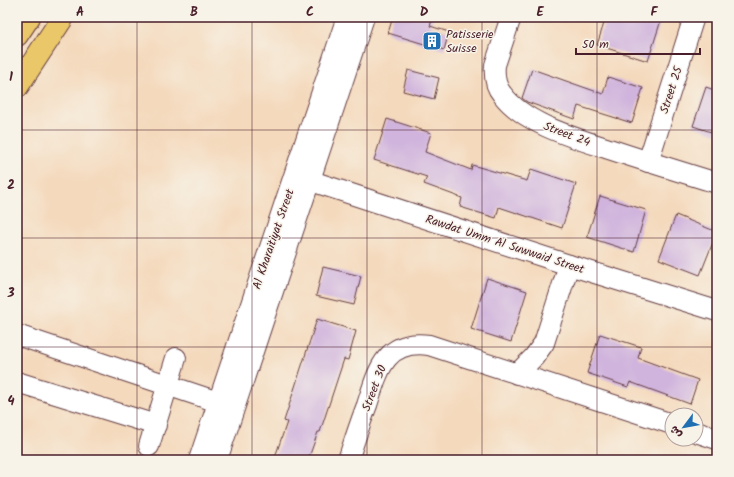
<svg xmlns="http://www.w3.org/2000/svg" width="734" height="477" viewBox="0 0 734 477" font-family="Kalam,'Playpen Sans Arabic',sans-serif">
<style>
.building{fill:#d0b4dd}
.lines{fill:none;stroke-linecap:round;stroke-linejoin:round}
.minor-casing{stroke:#643b41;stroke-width:22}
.major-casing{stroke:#643b41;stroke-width:24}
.minor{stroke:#fff;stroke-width:20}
.major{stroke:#eac769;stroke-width:22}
.grid{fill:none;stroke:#4a1f2b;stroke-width:1;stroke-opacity:0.55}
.labels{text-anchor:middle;stroke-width:3;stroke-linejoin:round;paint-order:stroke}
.poi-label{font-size:12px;fill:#4a1f2b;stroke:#f7f3e8;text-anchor:start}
.street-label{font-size:12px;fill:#4a1f2b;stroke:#f7f3e8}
.neatline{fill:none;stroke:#4a1f2b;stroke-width:1.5}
.grid-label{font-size:13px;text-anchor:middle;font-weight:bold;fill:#4a1f2b}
</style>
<rect width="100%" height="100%" fill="#f7f3e8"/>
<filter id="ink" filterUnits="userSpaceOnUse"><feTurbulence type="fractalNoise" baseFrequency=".025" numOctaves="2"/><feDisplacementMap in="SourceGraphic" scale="8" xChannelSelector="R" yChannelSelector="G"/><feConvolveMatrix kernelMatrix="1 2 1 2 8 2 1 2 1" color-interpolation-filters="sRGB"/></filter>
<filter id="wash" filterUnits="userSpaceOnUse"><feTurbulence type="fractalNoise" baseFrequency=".012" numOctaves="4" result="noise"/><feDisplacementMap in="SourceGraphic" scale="16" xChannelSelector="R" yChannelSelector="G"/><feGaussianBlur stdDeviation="0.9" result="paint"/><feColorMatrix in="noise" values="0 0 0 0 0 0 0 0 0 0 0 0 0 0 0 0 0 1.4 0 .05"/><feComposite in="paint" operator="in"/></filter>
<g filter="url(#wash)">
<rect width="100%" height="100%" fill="#f4d9bc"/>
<g id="blocks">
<!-- building -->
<g class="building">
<path d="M 393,17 L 433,17 L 430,26 L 449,32 L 444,50 L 388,33 Z"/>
<path d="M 606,17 L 662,17 L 648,61 L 597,45 Z"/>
<path d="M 532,69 L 603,94 L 608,77 L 643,88 L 632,123 L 578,106 L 574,119 L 527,102 L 522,98 Z"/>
<path d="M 408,70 L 439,78 L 434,99 L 403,91 Z"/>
<path d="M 706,87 L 717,91 L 717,134 L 693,126 Z"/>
<path d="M 387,119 L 431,133 L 425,152 L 471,170 L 472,165 L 527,181 L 531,169 L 576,184 L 562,228 L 499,207 L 496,218 L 460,207 L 462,198 L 424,184 L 427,177 L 374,160 Z"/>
<path d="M 600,196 L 646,210 L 634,252 L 587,237 Z"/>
<path d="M 676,215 L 717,232 L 700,275 L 659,259 Z"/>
<path d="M 323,267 L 361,276 L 354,305 L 316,296 Z"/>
<path d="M 487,278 L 527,291 L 511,342 L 471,329 Z"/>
<path d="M 317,319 L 356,331 L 348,360 L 344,359 L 320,432 L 318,432 L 308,460 L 283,460 L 275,457 L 287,422 L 284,421 Z"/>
<path d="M 600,334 L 641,347 L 638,358 L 698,380 L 690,404 L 630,382 L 628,387 L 587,373 Z"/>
</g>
</g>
</g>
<g filter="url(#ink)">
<use href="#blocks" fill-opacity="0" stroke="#643b41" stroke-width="1"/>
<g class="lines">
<defs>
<g id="minor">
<path d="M 511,17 L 495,65 C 494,76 495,86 502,94 C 524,124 575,138 609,149 C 645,161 681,172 717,183"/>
<path d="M 648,162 L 694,17"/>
<path d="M 296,176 L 569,265 L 717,311"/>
<path d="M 17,335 L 218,402"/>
<path d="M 517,374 L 534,357 L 544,343 L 569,265"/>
<path d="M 17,382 L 156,425"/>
<path d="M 696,432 L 717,439"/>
<path d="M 149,446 L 176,358"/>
<path d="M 199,460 L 347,17"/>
<path d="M 217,460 L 364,17"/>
<path d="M 348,460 C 354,442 360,423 367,405 C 378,371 385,339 429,345 L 672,424"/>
</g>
<g id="major">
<path d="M 17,35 L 29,17"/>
<path d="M 17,87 L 63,17"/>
</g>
</defs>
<!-- minor casing -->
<use href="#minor" class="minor-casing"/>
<!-- major casing -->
<use href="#major" class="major-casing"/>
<!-- minor -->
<use href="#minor" class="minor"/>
<!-- major -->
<use href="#major" class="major"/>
</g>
</g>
<!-- grid -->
<path class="grid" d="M 137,17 L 137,460M 252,17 L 252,460M 367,17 L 367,460M 482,17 L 482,460M 597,17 L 597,460M 17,130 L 717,130M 17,238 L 717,238M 17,347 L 717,347"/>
<!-- icons -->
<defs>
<symbol id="building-square" viewBox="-11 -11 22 22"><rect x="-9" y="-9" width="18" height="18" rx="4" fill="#1f6fb2" stroke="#f7f3e8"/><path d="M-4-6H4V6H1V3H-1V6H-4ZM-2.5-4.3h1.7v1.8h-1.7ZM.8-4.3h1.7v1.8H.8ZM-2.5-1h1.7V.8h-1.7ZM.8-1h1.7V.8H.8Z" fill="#fff"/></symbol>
</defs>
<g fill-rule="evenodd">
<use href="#building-square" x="421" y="30" width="22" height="22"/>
</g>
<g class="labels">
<!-- poi labels -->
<g class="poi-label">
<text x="446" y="38">Patisserie<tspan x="446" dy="14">Suisse</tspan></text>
</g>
<!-- street labels -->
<g class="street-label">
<text transform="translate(671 90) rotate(-72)" y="4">Street 25</text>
<text transform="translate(567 134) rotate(21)" y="4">Street 24</text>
<text transform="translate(273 239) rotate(-71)" y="4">Al Kharaitiyat Street</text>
<text transform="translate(505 244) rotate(18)" y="4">Rawdat Umm Al Suwwaid Street</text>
<text transform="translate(374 388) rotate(-69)" y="4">Street 30</text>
</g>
</g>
<!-- margin -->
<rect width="734" height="477" fill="none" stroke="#f7f3e8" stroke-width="44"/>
<!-- north arrow -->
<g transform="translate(684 427) rotate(238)"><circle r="19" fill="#f7f3e8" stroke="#b29e9c"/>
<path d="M0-3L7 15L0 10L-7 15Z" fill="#1f6fb2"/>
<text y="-6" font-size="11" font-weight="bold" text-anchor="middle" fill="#4a1f2b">ش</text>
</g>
<!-- scale -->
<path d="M576 48v6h124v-6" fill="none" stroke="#4a1f2b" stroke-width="2"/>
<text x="582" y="48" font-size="12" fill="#4a1f2b" stroke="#f7f3e8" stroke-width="3" paint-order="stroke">50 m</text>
<rect x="22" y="22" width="690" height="433" class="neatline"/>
<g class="grid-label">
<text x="80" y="16">A</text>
<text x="194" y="16">B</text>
<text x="310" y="16">C</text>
<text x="424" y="16">D</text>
<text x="540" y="16">E</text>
<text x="654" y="16">F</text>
<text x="11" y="81">1</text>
<text x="11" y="189">2</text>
<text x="11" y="297">3</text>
<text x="11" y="405">4</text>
</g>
</svg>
